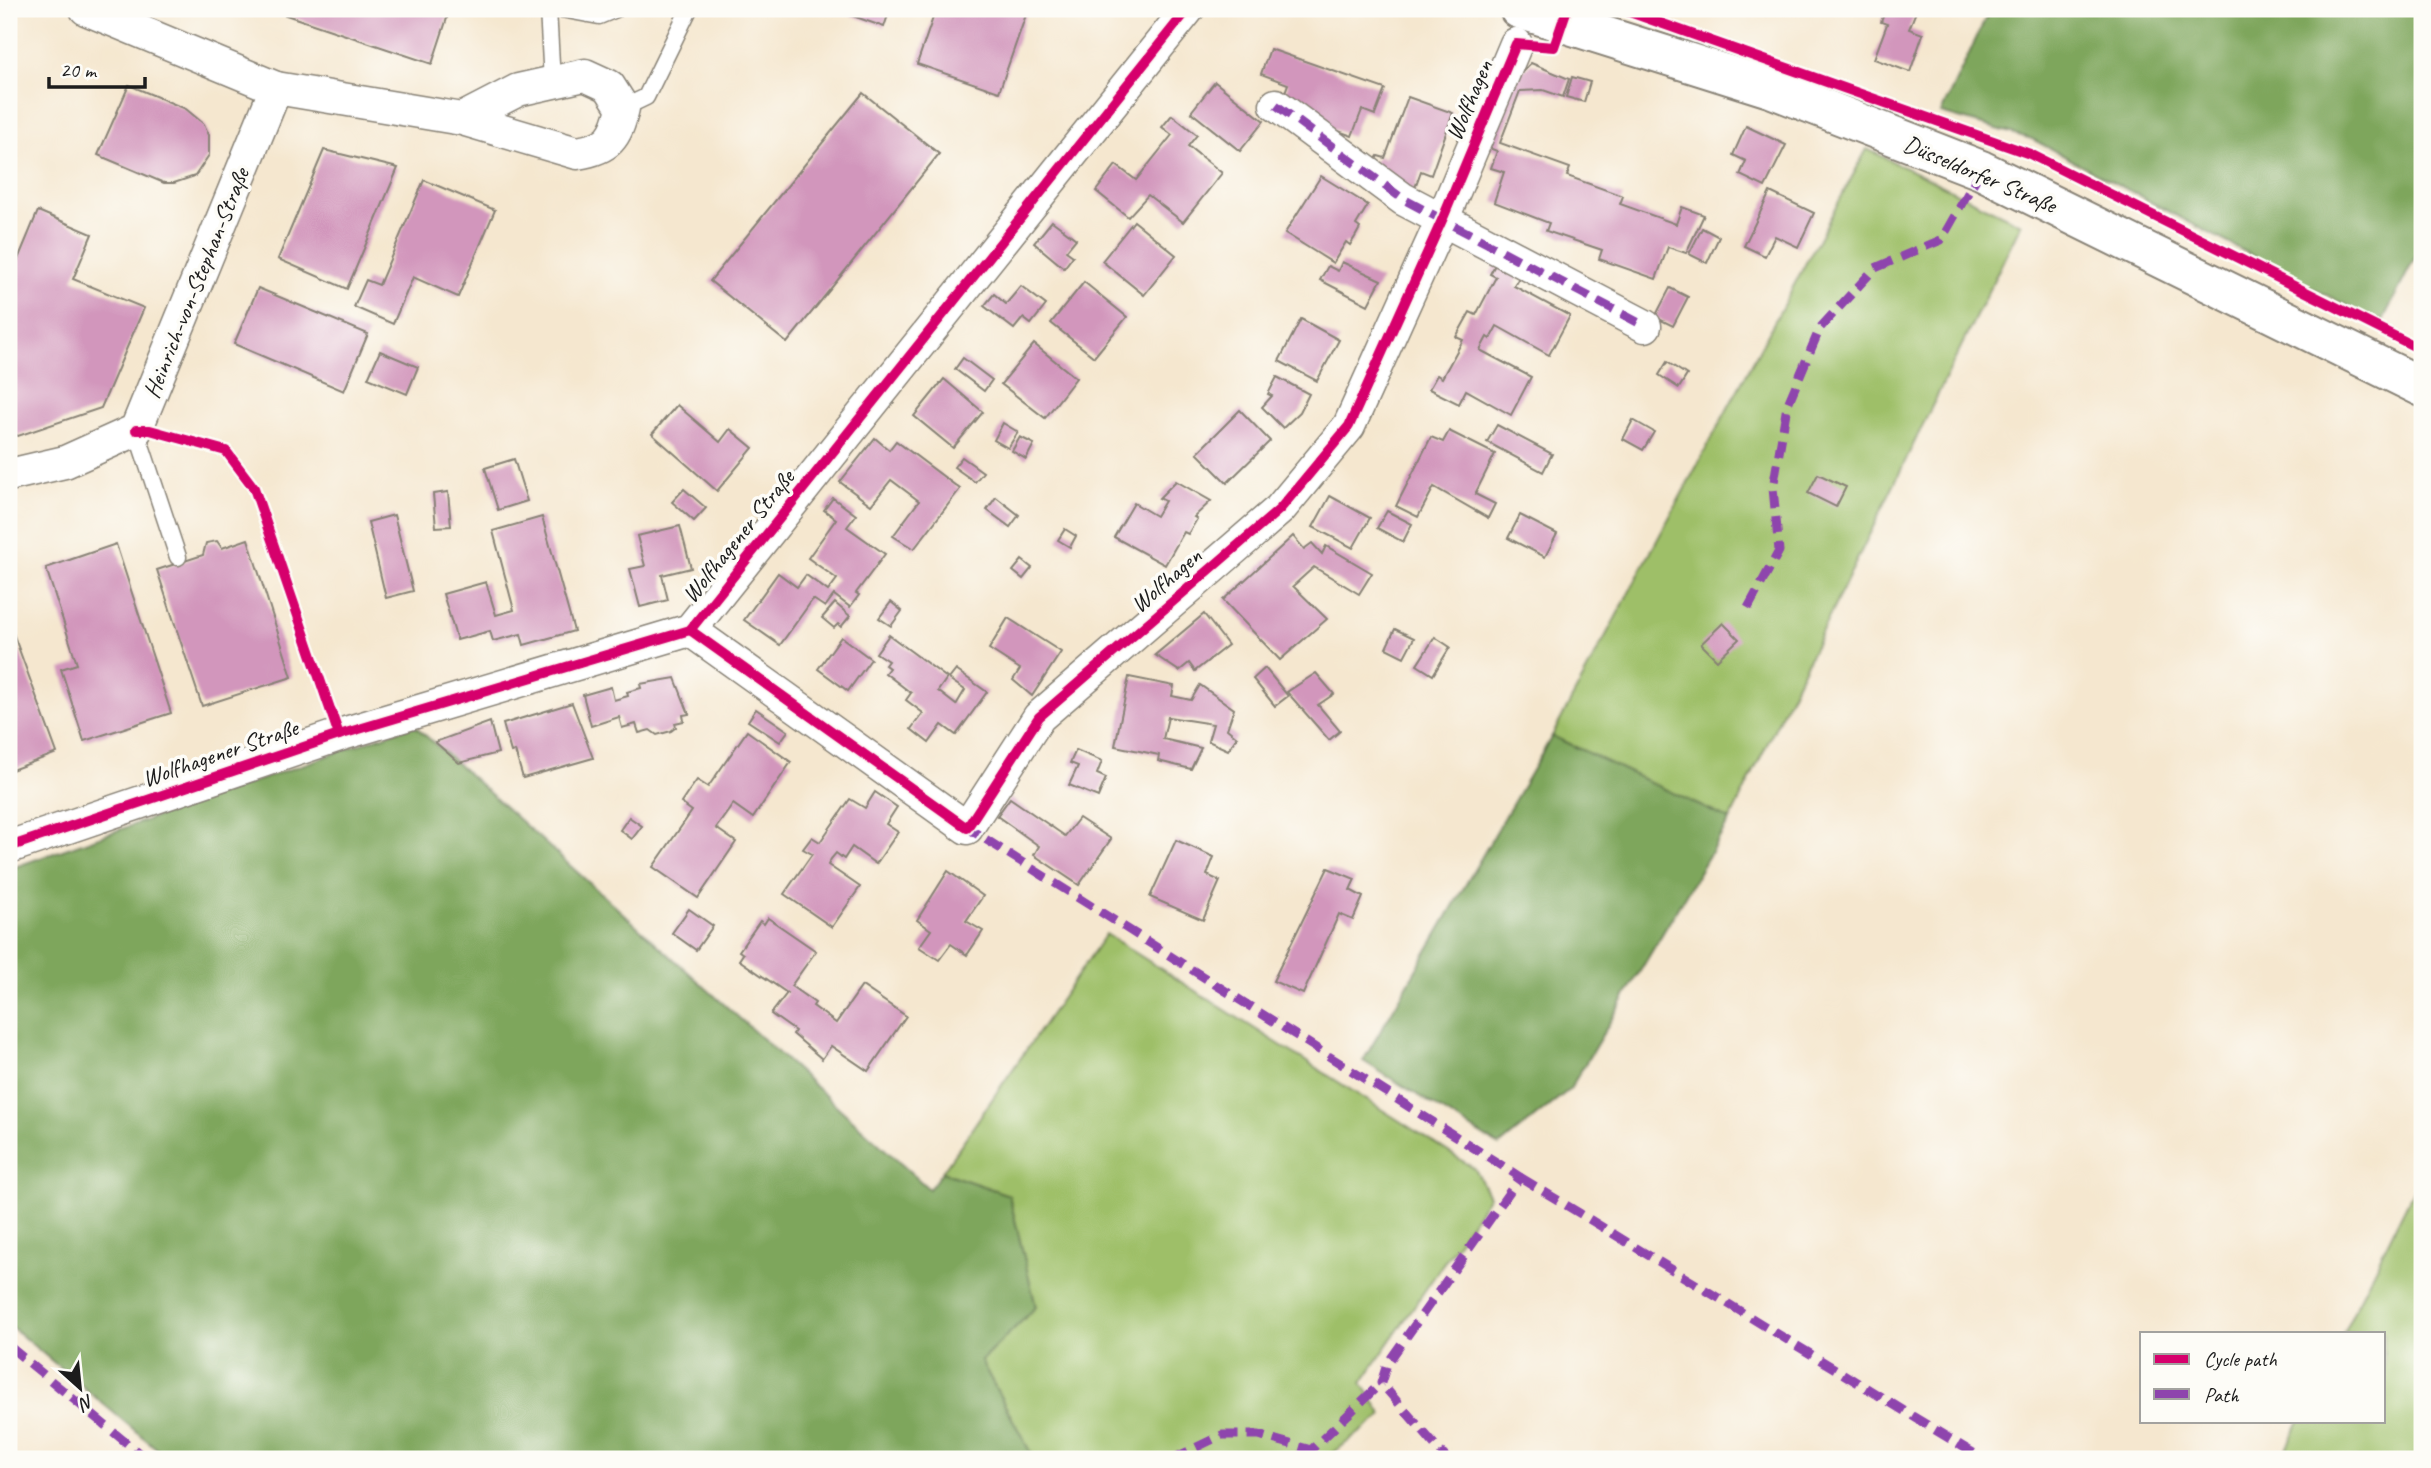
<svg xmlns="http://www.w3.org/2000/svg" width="2431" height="1468" viewBox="0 0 2431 1468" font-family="Caveat,sans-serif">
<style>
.green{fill:#9ebf68;stroke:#5d6e42;stroke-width:2}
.forest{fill:#7ea65c;stroke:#4d613c;stroke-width:2}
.building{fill:#d296bc}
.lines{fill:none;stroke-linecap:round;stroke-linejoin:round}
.service-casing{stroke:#888276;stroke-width:19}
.minor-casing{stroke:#888276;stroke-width:35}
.primary-casing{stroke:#888276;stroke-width:42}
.service{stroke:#fff;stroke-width:16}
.minor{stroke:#fff;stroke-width:32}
.primary{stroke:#fff;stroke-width:38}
.quiet{stroke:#8e44ad;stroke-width:9;stroke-dasharray:18 9;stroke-linecap:butt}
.cycleway-casing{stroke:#fdfcf7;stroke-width:15}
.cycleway{stroke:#d6006c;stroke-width:10}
.labels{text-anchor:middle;stroke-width:7;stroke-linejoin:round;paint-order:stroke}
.street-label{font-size:24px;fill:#1c1c1c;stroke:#fdfcf7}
</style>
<rect width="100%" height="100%" fill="#fdfcf7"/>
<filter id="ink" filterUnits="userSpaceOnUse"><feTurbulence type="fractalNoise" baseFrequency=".0143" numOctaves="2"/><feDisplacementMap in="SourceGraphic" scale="14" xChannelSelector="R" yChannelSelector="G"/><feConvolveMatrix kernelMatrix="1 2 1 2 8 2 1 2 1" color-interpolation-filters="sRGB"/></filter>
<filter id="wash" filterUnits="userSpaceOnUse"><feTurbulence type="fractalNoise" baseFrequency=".00686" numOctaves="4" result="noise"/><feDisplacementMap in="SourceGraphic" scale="28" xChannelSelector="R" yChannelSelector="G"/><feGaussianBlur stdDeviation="1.57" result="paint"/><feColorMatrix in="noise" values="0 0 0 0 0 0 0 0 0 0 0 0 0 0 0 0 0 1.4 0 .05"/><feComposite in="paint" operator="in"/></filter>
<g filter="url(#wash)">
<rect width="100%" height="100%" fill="#f5e7cf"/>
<!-- green -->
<g class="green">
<path d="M 1867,149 L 2021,224 L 1730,820 L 1552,736 Z"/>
<path d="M 1106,934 L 1475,1169 L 1489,1196 L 1362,1383 L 1383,1415 L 1325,1459 L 1034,1459 L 981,1361 L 1036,1307 L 1009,1195 L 942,1172 Z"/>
<path d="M 2422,1173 L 2422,1459 L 2281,1459 L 2300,1421 L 2384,1421 L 2384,1333 L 2343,1333 Z"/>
</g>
<!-- forest -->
<g class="forest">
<path d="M 1990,9 L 2422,9 L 2422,244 L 2381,324 L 2032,139 L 1941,113 Z"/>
<path d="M 414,725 L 929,1189 L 942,1172 L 1009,1195 L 1036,1307 L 981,1361 L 1034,1459 L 169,1459 L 9,1325 L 9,869 Z"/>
<path d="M 1552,736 L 1730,820 L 1570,1089 L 1499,1146 L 1363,1061 Z"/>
</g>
<g id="blocks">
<!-- building -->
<g class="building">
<path d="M 268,9 L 450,9 L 432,64 Z"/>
<path d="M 833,9 L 890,9 L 884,27 Z"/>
<path d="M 936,9 L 1028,9 L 999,92 L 917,64 Z"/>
<path d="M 1886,9 L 1917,9 L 1909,29 L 1923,34 L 1910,72 L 1874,59 L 1887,24 L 1881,22 Z"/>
<path d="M 1270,49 L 1385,89 L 1375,115 L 1362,110 L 1352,136 L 1322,125 L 1324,121 L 1309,115 L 1310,110 L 1284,95 L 1288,84 L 1261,74 Z"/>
<path d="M 1531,63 L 1569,79 L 1563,97 L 1543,90 L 1520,91 L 1500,143 L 1570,168 L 1567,176 L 1623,196 L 1620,204 L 1676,224 L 1682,207 L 1704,215 L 1686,253 L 1668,247 L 1656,279 L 1599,259 L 1602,250 L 1546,231 L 1549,223 L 1494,202 L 1504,172 L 1491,168 L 1497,151 L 1484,146 L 1509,85 Z"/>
<path d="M 1572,77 L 1590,82 L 1584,102 L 1566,97 Z"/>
<path d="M 1215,82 L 1264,121 L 1240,151 L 1191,112 Z"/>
<path d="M 129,85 L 186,109 L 204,124 L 209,135 L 209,155 L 195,176 L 174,183 L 164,183 L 98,155 Z"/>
<path d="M 863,93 L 939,154 L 787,343 L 710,281 Z"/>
<path d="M 1408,97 L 1453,113 L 1431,175 L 1421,171 L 1413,193 L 1372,165 L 1378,156 L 1385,158 Z"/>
<path d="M 1172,115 L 1197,135 L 1188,146 L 1222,173 L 1183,222 L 1148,195 L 1128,217 L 1096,191 L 1116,165 L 1136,180 L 1172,135 L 1162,127 Z"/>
<path d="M 1746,126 L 1786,145 L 1765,187 L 1740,175 L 1746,161 L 1733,155 Z"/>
<path d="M 324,150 L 398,168 L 347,289 L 278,259 Z"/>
<path d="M 1321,176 L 1368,205 L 1356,225 L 1360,228 L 1355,237 L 1350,245 L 1346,242 L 1333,263 L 1285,233 Z"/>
<path d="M 424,180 L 495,210 L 458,297 L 413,277 L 393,324 L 354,307 L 366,280 L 379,285 Z"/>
<path d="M 1770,192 L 1814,213 L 1798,247 L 1775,236 L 1765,256 L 1744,246 Z"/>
<path d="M 38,211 L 92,234 L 73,279 L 144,308 L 101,408 L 18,436 L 9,432 L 9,387 L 12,379 L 9,378 L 9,281 Z"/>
<path d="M 1052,221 L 1076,239 L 1066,251 L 1073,256 L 1064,268 L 1034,243 Z"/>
<path d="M 1134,221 L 1176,255 L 1144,295 L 1102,261 Z"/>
<path d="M 1702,228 L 1719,237 L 1707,263 L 1689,254 Z"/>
<path d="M 1497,261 L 1521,274 L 1514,286 L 1570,316 L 1549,355 L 1497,326 L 1490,339 L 1487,337 L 1480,350 L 1531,377 L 1511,415 L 1466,390 L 1459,404 L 1429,389 L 1437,375 L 1442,378 L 1463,340 L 1456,337 L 1470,312 L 1476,315 L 1496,277 L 1490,274 Z"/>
<path d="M 1342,262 L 1381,280 L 1368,305 L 1320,280 L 1328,266 L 1338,271 Z"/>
<path d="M 1084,282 L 1127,317 L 1094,357 L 1051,323 Z"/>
<path d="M 1021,286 L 1046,305 L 1031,324 L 1023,318 L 1014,329 L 984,306 L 994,294 L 1006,304 Z"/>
<path d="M 258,288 L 368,334 L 344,391 L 234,344 Z"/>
<path d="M 1670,288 L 1688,297 L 1673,326 L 1655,317 Z"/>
<path d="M 1301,319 L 1339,340 L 1317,381 L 1279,361 Z"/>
<path d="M 1034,344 L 1076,378 L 1045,418 L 1001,384 Z"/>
<path d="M 380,351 L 418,367 L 407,394 L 368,378 Z"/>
<path d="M 963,358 L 992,380 L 984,391 L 955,369 Z"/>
<path d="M 1667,362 L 1687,375 L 1679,388 L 1659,375 Z"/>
<path d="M 1277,377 L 1309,394 L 1300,412 L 1283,428 L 1262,407 L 1272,396 L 1268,394 Z"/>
<path d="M 944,379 L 983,412 L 953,448 L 914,416 Z"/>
<path d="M 677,405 L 720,442 L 730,429 L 753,448 L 717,491 L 652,434 Z"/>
<path d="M 1240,410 L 1270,441 L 1227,483 L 1197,453 Z"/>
<path d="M 1633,420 L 1654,432 L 1643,450 L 1623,439 Z"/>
<path d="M 1003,423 L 1018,432 L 1008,448 L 994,440 Z"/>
<path d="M 1497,425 L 1552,454 L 1543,472 L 1487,442 Z"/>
<path d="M 1449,431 L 1495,454 L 1475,494 L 1495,504 L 1488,518 L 1434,487 L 1418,517 L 1396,506 L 1431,437 L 1443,442 Z"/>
<path d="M 1020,437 L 1034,444 L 1026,459 L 1012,451 Z"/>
<path d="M 875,438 L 889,450 L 896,441 L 960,489 L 914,549 L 893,536 L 919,501 L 891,480 L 871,505 L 840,482 Z"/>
<path d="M 962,457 L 983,472 L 975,482 L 954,467 Z"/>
<path d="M 514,459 L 527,501 L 498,510 L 485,468 Z"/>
<path d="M 1818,474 L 1846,487 L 1836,507 L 1808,493 Z"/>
<path d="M 1176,481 L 1211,501 L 1194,517 L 1197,519 L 1188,534 L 1184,532 L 1165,565 L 1114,537 L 1134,503 L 1156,516 L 1165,501 L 1159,498 Z"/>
<path d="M 684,489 L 706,508 L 694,521 L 672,502 Z"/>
<path d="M 448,492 L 451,526 L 436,527 L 433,494 Z"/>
<path d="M 1330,496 L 1370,518 L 1353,548 L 1313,527 Z"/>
<path d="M 996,497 L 1019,515 L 1010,527 L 987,510 Z"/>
<path d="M 833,498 L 856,515 L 847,527 L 885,554 L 856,593 L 859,595 L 850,607 L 834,595 L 825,607 L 813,599 L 780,645 L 744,620 L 778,573 L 797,587 L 806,575 L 828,591 L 837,579 L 808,558 L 836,519 L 824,510 Z"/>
<path d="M 1387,511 L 1412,524 L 1403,542 L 1377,528 Z"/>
<path d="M 394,515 L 413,591 L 386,598 L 368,522 Z"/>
<path d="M 1520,515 L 1557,534 L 1545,557 L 1508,538 Z"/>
<path d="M 542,517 L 574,631 L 524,645 L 521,634 L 493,641 L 490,631 L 457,640 L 443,594 L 486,582 L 496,615 L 514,610 L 493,531 Z"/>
<path d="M 680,526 L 691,568 L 662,575 L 668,600 L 640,607 L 630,569 L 645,566 L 637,536 Z"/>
<path d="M 1065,529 L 1076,536 L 1070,547 L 1058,540 Z"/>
<path d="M 1293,536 L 1304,549 L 1312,543 L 1322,554 L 1326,546 L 1372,573 L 1359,594 L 1314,567 L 1293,586 L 1327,619 L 1280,660 L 1223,600 Z"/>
<path d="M 248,539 L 292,677 L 202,706 L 157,570 L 203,555 L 206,543 L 217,541 L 222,548 Z"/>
<path d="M 116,544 L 171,713 L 84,741 L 61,669 L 77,664 L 46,568 Z"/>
<path d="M 1022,560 L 1032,568 L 1023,579 L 1013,571 Z"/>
<path d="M 891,602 L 902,611 L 891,626 L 879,618 Z"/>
<path d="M 835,603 L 850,616 L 841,627 L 838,624 L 834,628 L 822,618 Z"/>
<path d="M 1204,614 L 1228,645 L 1195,671 L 1189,663 L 1179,671 L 1155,655 Z"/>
<path d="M 1008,618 L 1061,652 L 1032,696 L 1013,680 L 1020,669 L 989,649 Z"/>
<path d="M 9,622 L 57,753 L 9,771 Z"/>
<path d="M 1723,623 L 1739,639 L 1717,660 L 1701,644 Z"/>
<path d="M 1395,629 L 1414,638 L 1404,657 L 1386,648 Z"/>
<path d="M 889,635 L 947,678 L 938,691 L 956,705 L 965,690 L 949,679 L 956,670 L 987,692 L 956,735 L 942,725 L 929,743 L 911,729 L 923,713 L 906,700 L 911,693 L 885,673 L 889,668 L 885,665 L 888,661 L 876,653 Z"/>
<path d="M 841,637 L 871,659 L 848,691 L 818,669 Z"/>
<path d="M 1435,637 L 1450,647 L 1433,675 L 1417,665 Z"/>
<path d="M 1265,668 L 1288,696 L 1275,706 L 1253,679 Z"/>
<path d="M 1316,673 L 1334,694 L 1318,705 L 1340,731 L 1329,740 L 1287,692 Z"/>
<path d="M 1129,677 L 1174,686 L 1172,696 L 1191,700 L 1200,685 L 1234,709 L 1227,729 L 1237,737 L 1228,750 L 1208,741 L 1213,724 L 1168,717 L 1163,739 L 1201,748 L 1191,769 L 1158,761 L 1159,755 L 1115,746 Z"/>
<path d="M 675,678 L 689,714 L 683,715 L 684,721 L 675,723 L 676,727 L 671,731 L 657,735 L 650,730 L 639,733 L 636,724 L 622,728 L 619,717 L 591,726 L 583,695 L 611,687 L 614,700 L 628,696 L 627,692 L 641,688 L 640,684 Z"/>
<path d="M 572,703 L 593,758 L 523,778 L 515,751 L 511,752 L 503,724 Z"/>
<path d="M 756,709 L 788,731 L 780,742 L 748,721 Z"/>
<path d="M 490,722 L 498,753 L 459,763 L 435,742 Z"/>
<path d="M 747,731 L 791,762 L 753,818 L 733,804 L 729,810 L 716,828 L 736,842 L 698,898 L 653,867 L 692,811 L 681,803 L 689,791 L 697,780 L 708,787 Z"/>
<path d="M 1076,750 L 1102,761 L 1097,774 L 1106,778 L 1098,797 L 1069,785 L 1078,766 L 1070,763 Z"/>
<path d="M 875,792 L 897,807 L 886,824 L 898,832 L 876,864 L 852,847 L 844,859 L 836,853 L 831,859 L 828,865 L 860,887 L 832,927 L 784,894 L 812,854 L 803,849 L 812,837 L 820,842 L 850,799 L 865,808 Z"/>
<path d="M 1010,798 L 1065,836 L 1079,818 L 1111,839 L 1079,885 L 1034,855 L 1039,846 L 997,816 Z"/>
<path d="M 629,817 L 642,826 L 632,839 L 620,830 Z"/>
<path d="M 1176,840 L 1214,857 L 1207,875 L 1220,881 L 1203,920 L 1150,897 Z"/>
<path d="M 1328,868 L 1355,879 L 1350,890 L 1363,897 L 1353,920 L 1339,914 L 1303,994 L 1273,981 Z"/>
<path d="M 948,871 L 983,896 L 966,921 L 983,931 L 967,955 L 951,944 L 939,960 L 919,947 L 931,930 L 917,920 Z"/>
<path d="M 689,909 L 713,926 L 696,950 L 672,933 Z"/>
<path d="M 768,918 L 816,951 L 791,986 L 815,1003 L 813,1006 L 836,1023 L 862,986 L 906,1016 L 868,1071 L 831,1046 L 822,1059 L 793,1034 L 795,1031 L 771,1014 L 787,993 L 739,960 L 743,954 L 739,951 L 760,921 L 764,924 Z"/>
</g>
</g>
</g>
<g filter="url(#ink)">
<use href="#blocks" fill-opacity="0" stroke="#888276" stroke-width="2"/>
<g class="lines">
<defs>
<g id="service">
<path d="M 548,9 L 552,82"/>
<path d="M 561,9 L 599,16 L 616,9"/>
<path d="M 623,108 L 646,97 L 689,9"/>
<path d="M 136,430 L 178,557"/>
</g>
<g id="minor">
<path d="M 276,88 L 462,119 L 577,153 C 609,148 616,138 623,108 L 609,86 L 585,75 L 518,90 L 462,119"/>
<path d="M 1276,105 L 1403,199 L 1645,326"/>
<path d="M 9,475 L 65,462 L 136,430 L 276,88 L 86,9"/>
<path d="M 690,630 L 967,828 L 1039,717 L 1280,509 L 1349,426 L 1443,218 L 1516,44"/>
<path d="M 9,847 L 339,735 L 690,630 L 1188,9"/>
</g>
<path id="primary" d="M 1519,9 L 1773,89 L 1981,170 L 2422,387"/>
</defs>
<!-- service casing -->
<use href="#service" class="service-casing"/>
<!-- minor casing -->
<use href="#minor" class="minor-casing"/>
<!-- primary casing -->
<use href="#primary" class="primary-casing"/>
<!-- service -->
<use href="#service" class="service"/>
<!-- minor -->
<use href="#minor" class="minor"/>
<!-- primary -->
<use href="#primary" class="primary"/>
<!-- quiet -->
<g class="quiet">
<path d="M 1276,105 L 1403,199 L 1645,326"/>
<path d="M 1748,608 L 1779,551 L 1773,488 L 1787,406 L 1820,328 L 1875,268 L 1941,240 L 1981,170"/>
<path d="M 963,825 L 1520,1177 L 1387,1364 L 1381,1383 L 1447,1459"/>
<path d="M 1520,1177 L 1983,1459"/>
<path d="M 9,1346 L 146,1459"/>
<path d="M 1172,1459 L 1222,1435 L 1259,1435 L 1311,1450 L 1381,1383"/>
</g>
<defs>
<g id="cycleway">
<path d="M 1621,9 L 2030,154 L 2422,350"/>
<path d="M 136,430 L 150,430 L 226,451 L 254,488 L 339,735"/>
<path d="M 690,630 L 967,828 L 1039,717 L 1280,509 L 1349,426 L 1443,218 L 1516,44 L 1554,47 L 1567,9"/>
<path d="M 9,847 L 339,735 L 690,630 L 1188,9"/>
</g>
</defs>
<!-- cycleway casing -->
<use href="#cycleway" class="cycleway-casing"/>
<!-- cycleway -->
<use href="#cycleway" class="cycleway"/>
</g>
</g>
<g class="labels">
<!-- street labels -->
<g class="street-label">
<text transform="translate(1469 100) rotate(-67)" y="8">Wolfhagen</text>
<text transform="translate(1980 174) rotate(23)" y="8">Düsseldorfer Straße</text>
<text transform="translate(196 283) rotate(-68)" y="8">Heinrich-von-Stephan-Straße</text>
<text transform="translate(738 536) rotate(-51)" y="8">Wolfhagener Straße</text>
<text transform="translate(1166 580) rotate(-41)" y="8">Wolfhagen</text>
<text transform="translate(220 753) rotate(-19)" y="8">Wolfhagener Straße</text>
</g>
</g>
<!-- margin -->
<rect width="2431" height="1468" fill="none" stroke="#fdfcf7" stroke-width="35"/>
<!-- legend -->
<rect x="2140" y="1332" width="245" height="91" fill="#fdfcf7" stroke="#a3a29f" stroke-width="2"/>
<rect x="2154" y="1354" width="35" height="10" fill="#d6006c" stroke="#a3a29f" stroke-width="2"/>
<text x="2204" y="1366" font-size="21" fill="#1c1c1c">Cycle path</text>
<rect x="2154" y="1389" width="35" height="10" fill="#8e44ad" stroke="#a3a29f" stroke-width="2"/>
<text x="2204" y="1402" font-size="21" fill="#1c1c1c">Path</text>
<!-- north arrow -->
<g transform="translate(80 1388) rotate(153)" stroke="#fdfcf7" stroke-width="5" paint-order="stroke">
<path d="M0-5L12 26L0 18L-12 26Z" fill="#1c1c1c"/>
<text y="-10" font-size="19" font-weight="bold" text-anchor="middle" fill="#1c1c1c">N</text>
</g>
<!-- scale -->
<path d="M49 77v10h96v-10" fill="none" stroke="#1c1c1c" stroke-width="3.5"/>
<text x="60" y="77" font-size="21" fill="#1c1c1c" stroke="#fdfcf7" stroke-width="5" paint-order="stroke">20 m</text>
</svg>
